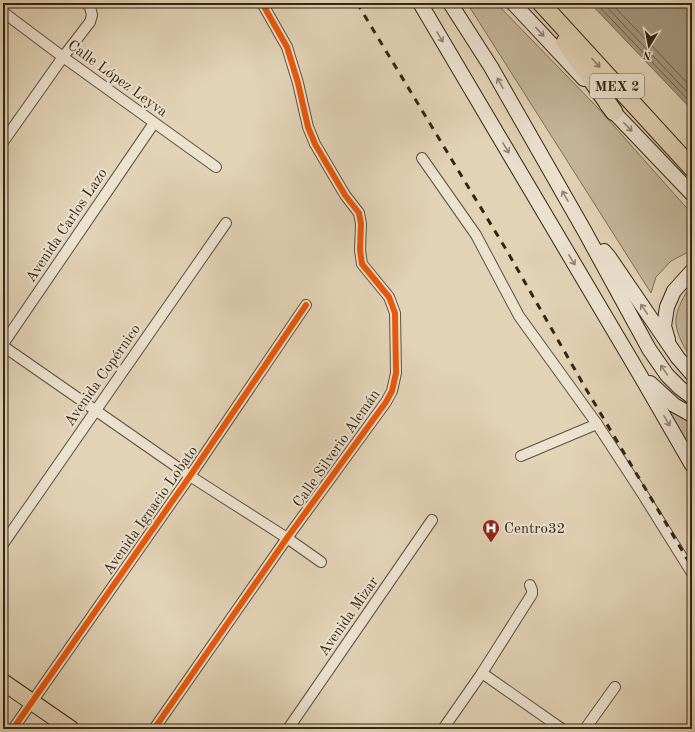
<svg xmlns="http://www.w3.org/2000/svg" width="695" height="732" viewBox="0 0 695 732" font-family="'Old Standard TT',serif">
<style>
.green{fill:#c4b59a;stroke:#7c6d56}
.water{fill:#a6987f;stroke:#786a54}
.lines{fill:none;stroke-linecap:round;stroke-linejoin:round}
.shore{stroke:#6c5e49;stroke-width:1}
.minor-casing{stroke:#5f503c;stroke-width:12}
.secondary-casing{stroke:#332513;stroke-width:16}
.primary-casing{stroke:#332513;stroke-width:18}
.trunk-casing{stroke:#332513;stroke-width:19}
.minor{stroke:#ece2d0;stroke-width:10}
.secondary{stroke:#ece2d0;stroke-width:14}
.primary{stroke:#e2d3b6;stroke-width:16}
.trunk{stroke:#e2d3b6;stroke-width:17}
.rail{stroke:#332513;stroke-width:3;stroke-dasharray:7 7;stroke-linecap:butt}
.cycleway-casing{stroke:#ece2d0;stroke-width:8}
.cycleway{stroke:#e8590c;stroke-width:6}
.oneway{stroke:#908472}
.oneway2{stroke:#8a7c64}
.labels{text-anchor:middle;stroke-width:4;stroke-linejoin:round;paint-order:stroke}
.shield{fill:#ece2d0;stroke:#6a5e4c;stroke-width:1}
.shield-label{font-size:14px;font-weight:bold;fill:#332513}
.street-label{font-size:15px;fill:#332513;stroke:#ece2d0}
.poi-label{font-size:15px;fill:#332513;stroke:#ece2d0;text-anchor:start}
</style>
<rect width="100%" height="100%" fill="#e2d3b6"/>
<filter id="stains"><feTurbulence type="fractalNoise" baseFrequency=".005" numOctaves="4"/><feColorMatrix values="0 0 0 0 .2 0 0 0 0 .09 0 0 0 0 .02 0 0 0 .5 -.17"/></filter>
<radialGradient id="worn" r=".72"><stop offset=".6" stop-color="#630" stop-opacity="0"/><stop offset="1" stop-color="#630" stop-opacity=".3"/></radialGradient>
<!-- green -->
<g class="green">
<path d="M 467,3 L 496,3 L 598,108 L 692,214 L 692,250 L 671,261 L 656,277 L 651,293 Z"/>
<path d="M 692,284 L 692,358 C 685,350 677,335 676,324 C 674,313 685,293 692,284 Z"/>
<path d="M 667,409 L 692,421 L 692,450 Z"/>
</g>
<!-- water -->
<path class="water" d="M 590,3 L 692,3 L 692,110 Z"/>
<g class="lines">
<!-- shore -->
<g class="shore">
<path d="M 596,3 L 692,104"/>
<path d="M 603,3 L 692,97"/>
<path d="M 611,3 L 692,88"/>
</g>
<defs>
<g id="minor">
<path d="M 3,12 L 63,57 L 216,167"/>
<path d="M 3,142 L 63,57 L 90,22 L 92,15 L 90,7 L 86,3"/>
<path d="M 422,158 L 476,235 L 519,316 L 597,424 L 642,493 L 692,573"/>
<path d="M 3,344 L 154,123"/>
<path d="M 3,346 L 190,476 L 287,538 L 321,562"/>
<path d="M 521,456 L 597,424"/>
<path d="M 3,544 L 226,223"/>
<path d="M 482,673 L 562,729"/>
<path d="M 13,729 L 190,476 L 306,305"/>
<path d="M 154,729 L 287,538 L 386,402 L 392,391 L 396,373 L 395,313 L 389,297 L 362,264 L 360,250 L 361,224 L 359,213 L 345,195 L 315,144 L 308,127 L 298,83 L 287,47 L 262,3"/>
<path d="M 288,729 L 432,520"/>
<path d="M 443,729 L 482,673 L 532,594 L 532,590 L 530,585"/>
<path d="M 585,729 L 615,687"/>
</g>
<g id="secondary">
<path d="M 420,3 L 640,375 L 692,465"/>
<path d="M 450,3 L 491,67 L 584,230 L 649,349 L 667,375 L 680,388 L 692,397"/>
<path d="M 513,3 L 584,79"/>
<path d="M 607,105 L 692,194"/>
<path d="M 604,251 L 609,257 L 678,358 L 692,374"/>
<path d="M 668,340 L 664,326 L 667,307 L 674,291 L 692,271"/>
<path d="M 650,383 L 674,405 L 692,415"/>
</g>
<path id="primary" d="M 3,682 L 71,729"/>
<g id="trunk">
<path d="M 541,3 L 692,168"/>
<path d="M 565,42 L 614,112"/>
</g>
</defs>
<!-- minor casing -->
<use href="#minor" class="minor-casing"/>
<!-- secondary casing -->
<use href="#secondary" class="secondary-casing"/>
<!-- primary casing -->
<use href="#primary" class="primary-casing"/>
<!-- trunk casing -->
<use href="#trunk" class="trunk-casing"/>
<!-- minor -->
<use href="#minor" class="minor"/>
<!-- secondary -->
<use href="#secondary" class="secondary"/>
<!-- primary -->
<use href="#primary" class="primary"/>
<!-- trunk -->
<use href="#trunk" class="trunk"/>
<!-- rail -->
<path class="rail" d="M 357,3 L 507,251 L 586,389 L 692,567"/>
<defs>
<g id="cycleway">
<path d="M 13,729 L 190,476 L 306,305"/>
<path d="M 154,729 L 287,538 L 386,402 L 392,391 L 396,373 L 395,313 L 389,297 L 362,264 L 360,250 L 361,224 L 359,213 L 345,195 L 315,144 L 308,127 L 298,83 L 287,47 L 262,3"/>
</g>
</defs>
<!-- cycleway casing -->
<use href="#cycleway" class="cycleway-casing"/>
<!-- cycleway -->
<use href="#cycleway" class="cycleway"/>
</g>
<!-- one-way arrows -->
<defs><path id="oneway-shaft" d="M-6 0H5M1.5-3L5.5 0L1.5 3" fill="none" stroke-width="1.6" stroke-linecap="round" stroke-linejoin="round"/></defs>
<g class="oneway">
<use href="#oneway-shaft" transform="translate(540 32) rotate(47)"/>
<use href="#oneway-shaft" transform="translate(440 37) rotate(59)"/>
<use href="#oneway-shaft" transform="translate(500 83) rotate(-119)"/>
<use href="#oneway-shaft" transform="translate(628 127) rotate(46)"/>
<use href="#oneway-shaft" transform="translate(506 148) rotate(59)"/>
<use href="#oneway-shaft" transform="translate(565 196) rotate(-120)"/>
<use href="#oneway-shaft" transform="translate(572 260) rotate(59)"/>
<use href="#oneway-shaft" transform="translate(644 309) rotate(-124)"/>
<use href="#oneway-shaft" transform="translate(664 370) rotate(-125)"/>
<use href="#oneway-shaft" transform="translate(667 421) rotate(60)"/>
</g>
<use class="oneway2" href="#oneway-shaft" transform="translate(596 63) rotate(48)"/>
<!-- icons -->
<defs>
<symbol id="hospital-pin" viewBox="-11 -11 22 30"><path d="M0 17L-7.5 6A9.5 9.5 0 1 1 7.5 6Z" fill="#8f2418" stroke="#ece2d0"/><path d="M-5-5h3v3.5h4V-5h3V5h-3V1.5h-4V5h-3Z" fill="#fff"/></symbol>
</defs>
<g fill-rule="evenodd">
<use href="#hospital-pin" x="481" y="518" width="20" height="27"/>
</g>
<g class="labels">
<!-- shield labels -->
<rect class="shield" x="590" y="74" width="54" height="24" rx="3"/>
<g class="shield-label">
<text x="617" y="91">MEX 2</text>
</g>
<!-- street labels -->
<g class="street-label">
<text transform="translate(118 78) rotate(36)" y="5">Calle López Leyva</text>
<text transform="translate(66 225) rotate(-56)" y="5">Avenida Carlos Lazo</text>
<text transform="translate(102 375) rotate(-55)" y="5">Avenida Copérnico</text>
<text transform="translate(336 448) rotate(-55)" y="5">Calle Silverio Alemán</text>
<text transform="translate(150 510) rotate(-55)" y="5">Avenida Ignacio Lobato</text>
<text transform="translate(348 616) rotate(-55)" y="5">Avenida Mizar</text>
</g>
<!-- poi labels -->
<g class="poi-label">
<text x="504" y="533">Centro32</text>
</g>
</g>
<!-- margin -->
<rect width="695" height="732" fill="none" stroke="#e2d3b6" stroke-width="16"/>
<rect x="4" y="4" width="687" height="724" fill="none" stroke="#332513" stroke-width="2"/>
<rect x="8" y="8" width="679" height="716" fill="none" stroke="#332513"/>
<!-- north arrow -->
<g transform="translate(649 46) rotate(190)" stroke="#ece2d0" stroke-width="3" paint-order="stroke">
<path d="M0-3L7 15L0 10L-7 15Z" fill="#332513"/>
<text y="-6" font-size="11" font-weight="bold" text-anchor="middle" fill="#332513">N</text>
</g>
<rect width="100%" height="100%" filter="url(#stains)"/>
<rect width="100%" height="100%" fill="url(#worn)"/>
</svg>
